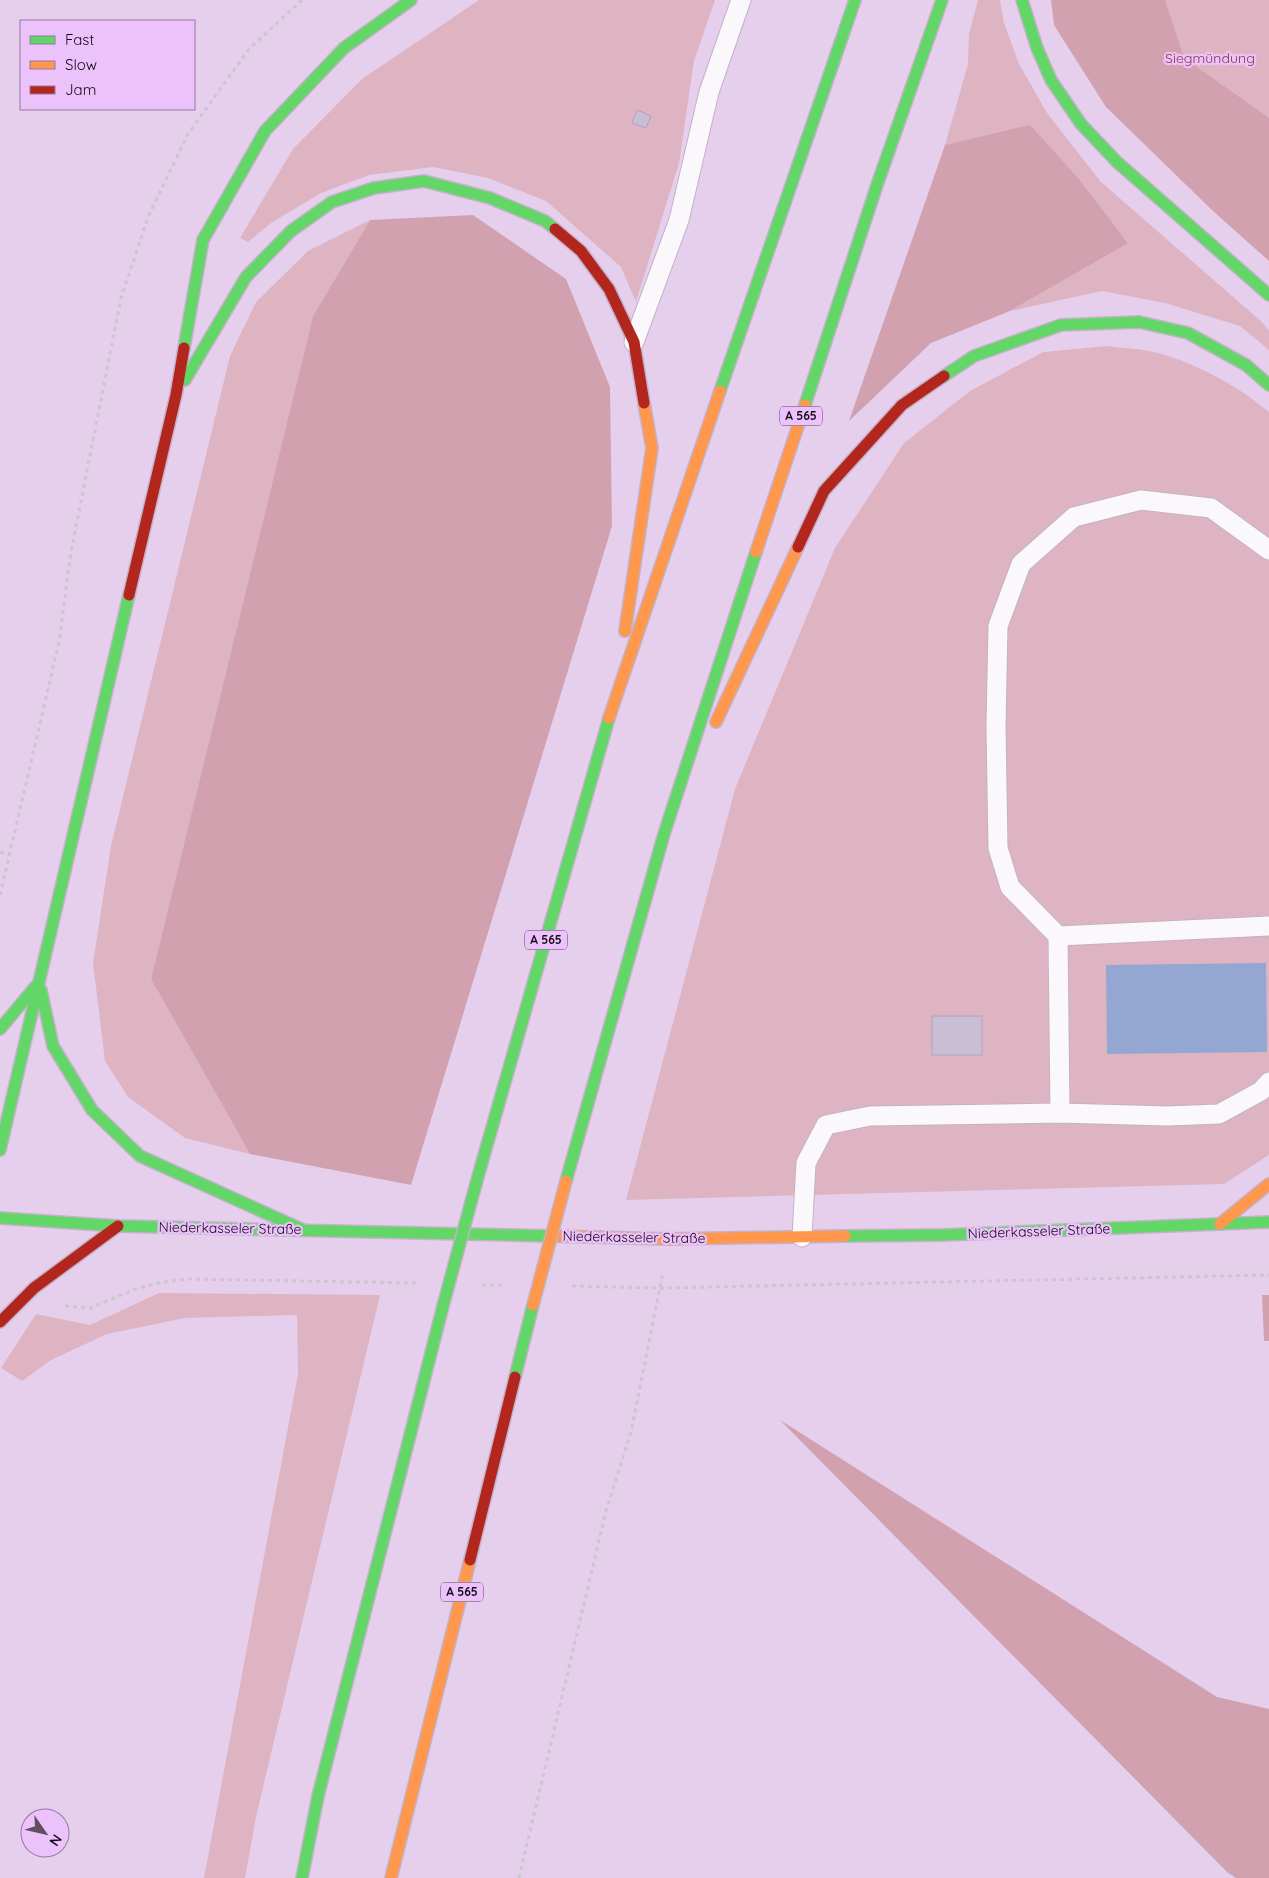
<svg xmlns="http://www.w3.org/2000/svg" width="1269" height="1878" viewBox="0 0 1269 1878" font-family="Quicksand,sans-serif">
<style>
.green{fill:#deb4c2}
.forest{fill:#d1a1b0}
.water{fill:#94a6d2}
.building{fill:#cabdd6;stroke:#b0a2ba}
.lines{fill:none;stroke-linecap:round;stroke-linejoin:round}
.lane-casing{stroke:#c3b2c8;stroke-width:21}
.fast-casing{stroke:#c3b2c8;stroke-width:14}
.slow-casing{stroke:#c3b2c8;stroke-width:14}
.jam-casing{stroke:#c3b2c8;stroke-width:14}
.path{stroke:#ccc6ce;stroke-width:3;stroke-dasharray:4 4;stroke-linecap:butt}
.lane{stroke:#fbf8fc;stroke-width:19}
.fast{stroke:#63d668;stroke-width:11}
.slow{stroke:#ff974d;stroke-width:11}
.jam{stroke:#b3261e;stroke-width:11}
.fast-bridge-casing{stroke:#c3b2c8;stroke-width:14;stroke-linecap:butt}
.slow-bridge-casing{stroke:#c3b2c8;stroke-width:14;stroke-linecap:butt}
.fast-bridge{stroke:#63d668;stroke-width:11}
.slow-bridge{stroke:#ff974d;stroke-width:11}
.labels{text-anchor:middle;stroke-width:4.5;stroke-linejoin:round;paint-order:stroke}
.shield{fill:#ecc2fa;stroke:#56405e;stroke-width:1}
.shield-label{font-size:12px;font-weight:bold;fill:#16081b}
.park-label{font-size:14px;fill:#8b353d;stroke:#ecc2fa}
.street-label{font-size:14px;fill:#16081b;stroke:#ecc2fa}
</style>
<rect width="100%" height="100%" fill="#e6cfed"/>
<!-- green -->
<g class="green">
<path d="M 479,0 L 715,0 L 694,61 L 679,163 L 636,302 L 621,267 L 546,201 L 488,178 L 433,167 L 369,175 L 321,193 L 271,223 L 248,242 L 240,238 L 293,149 L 362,79 Z"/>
<path d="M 978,0 L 1000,0 L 1004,23 L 1019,64 L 1047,113 L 1101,182 L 1262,322 L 1269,331 L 1269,350 L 1240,326 L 1165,303 L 1102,291 L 1010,311 L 1128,242 L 1030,126 L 945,145 L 968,64 L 969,34 Z"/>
<path d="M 1098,0 L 1269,0 L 1269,202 Z"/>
<path d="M 370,220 L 313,316 L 151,979 L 250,1154 L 185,1138 L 128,1097 L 105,1061 L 93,963 L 111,846 L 230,356 L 256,302 L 308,251 Z"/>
<path d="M 1107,346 C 1121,348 1135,348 1149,351 C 1191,360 1237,385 1269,412 L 1269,1155 L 1224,1184 L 626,1200 L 735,789 L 835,548 L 904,443 L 970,391 L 1043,352 Z"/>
<path d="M 159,1293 L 380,1295 L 256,1817 L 245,1878 L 204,1878 L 298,1374 L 297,1315 L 185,1318 L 107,1334 L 51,1360 L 22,1381 L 1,1368 L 36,1314 L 90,1325 Z"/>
</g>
<!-- forest -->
<g class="forest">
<path d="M 1051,0 L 1165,0 L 1184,58 L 1269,118 L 1269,261 L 1213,211 L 1106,107 L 1054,25 Z"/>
<path d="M 1030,125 L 1078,178 L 1128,243 L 1010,311 L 931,343 L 849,421 L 945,145 Z"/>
<path d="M 473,215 L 566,279 L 610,387 L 612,526 L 411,1185 L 250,1154 L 151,979 L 313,316 L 370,220 Z"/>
<path d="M 1262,1295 L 1269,1295 L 1269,1341 L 1264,1341 Z"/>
<path d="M 780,1420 L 1217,1697 L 1269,1709 L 1269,1878 L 1236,1878 L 1227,1872 Z"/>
</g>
<!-- water -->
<path class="water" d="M 1266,963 L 1267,1052 L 1107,1054 L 1106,965 Z"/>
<!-- building -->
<g class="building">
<path d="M 637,110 L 651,116 L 646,128 L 632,123 Z"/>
<rect x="932" y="1016" width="50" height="39"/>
</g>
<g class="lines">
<defs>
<g id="lane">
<path d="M 634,342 L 679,220 L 709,92 L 741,0"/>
<path d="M 1058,936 L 1269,926"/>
<path d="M 1060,1113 L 1058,936 L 1010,887 L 998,848 L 996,726 L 998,626 L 1021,564 L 1074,517 L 1141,500 L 1211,508 L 1269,550"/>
<path d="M 802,1237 L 806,1163 L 826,1125 L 870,1116 L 1060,1113 L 1167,1116 L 1219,1114 L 1261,1091 L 1269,1082"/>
</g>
<g id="fast">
<path d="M 1022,0 L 1037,48 L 1051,80 L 1081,124 L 1117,162 L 1269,295"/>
<path d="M 184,348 L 203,240 L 265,131 L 344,48 L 411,0"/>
<path d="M 944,376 L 974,356 L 1061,325 L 1139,322 L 1188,333 L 1246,365 L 1269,385"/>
<path d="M 185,380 L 246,277 L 291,231 L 332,202 L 374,188 L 424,181 L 490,198 L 545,221 L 555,229"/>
<path d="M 720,391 L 855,0"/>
<path d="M 805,405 L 877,185 L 942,0"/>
<path d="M 41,990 L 53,1046 L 92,1110 L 140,1156 L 301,1229"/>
<path d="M 0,1029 L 36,986"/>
<path d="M 0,1150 L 129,595"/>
<path d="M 477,1180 L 609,718"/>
<path d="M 566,1181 L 664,834 L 756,552"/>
<path d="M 0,1218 L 118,1226 L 551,1236"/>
<path d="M 845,1236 L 943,1235 L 1269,1222"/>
<path d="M 515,1377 L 533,1305"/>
<path d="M 302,1878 L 318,1796 L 443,1306"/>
</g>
<g id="slow">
<path d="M 756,552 L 805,405"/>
<path d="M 625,631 L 652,448 L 644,403"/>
<path d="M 609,718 L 720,391"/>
<path d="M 716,722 L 798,547"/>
<path d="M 1220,1224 L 1269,1184"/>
<path d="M 551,1236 L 668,1239 L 845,1236"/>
<path d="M 391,1878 L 470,1560"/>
</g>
<g id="jam">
<path d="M 555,229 L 581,251 L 609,289 L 634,342 L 644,403"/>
<path d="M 798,547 L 824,491 L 902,405 L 944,376"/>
<path d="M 129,595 L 176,395 L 184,348"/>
<path d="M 0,1322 L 34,1288 L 118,1226"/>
<path d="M 470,1560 L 515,1377"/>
</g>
</defs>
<!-- lane casing -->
<use href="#lane" class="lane-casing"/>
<!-- fast casing -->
<use href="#fast" class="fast-casing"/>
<!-- slow casing -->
<use href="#slow" class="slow-casing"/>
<!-- jam casing -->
<use href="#jam" class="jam-casing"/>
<!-- path -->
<g class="path">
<path d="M 0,852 L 11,855"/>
<path d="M 0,895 L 59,642 L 71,552 L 121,298 L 148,217 L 188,134 L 249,49 L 302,0"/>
<path d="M 482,1285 L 506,1285"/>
<path d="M 572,1286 L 660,1288 L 1269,1275"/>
<path d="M 65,1306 L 90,1308 L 138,1288 L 164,1282 L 188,1279 L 416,1283"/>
<path d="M 519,1878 L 606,1511 L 631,1432 L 663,1272"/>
</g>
<!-- lane -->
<use href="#lane" class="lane"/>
<!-- fast -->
<use href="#fast" class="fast"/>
<!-- slow -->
<use href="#slow" class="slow"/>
<!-- jam -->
<use href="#jam" class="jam"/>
<defs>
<path id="fast-bridge" d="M 443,1306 L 477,1180"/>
<path id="slow-bridge" d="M 533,1305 L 566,1181"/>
</defs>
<!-- fast-bridge casing -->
<use href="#fast-bridge" class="fast-bridge-casing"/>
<!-- slow-bridge casing -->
<use href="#slow-bridge" class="slow-bridge-casing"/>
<!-- fast-bridge -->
<use href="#fast-bridge" class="fast-bridge"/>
<!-- slow-bridge -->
<use href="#slow-bridge" class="slow-bridge"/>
</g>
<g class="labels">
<!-- shield labels -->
<g class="shield">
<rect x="780" y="406.5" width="42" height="19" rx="4"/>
<rect x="525" y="930.5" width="42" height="19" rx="4"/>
<rect x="441" y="1582.5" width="42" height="19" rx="4"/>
</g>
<g class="shield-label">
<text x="801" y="420">A 565</text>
<text x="546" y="944">A 565</text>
<text x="462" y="1596">A 565</text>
</g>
<!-- park labels -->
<g class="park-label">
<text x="1210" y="63">Siegmündung</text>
</g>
<!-- street labels -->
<g class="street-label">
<text transform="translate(230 1228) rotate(1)" y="5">Niederkasseler Straße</text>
<text transform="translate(1039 1231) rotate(-2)" y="5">Niederkasseler Straße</text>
<text transform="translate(634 1237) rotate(1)" y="5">Niederkasseler Straße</text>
</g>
</g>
<!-- legend -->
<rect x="20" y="20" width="175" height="90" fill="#ecc2fa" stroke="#9678a1"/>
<rect x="30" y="36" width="25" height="8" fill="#63d668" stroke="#9678a1"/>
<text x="65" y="45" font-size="15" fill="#16081b">Fast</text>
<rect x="30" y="61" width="25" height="8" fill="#ff974d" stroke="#9678a1"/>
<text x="65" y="70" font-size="15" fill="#16081b">Slow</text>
<rect x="30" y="86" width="25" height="8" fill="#b3261e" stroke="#9678a1"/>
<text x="65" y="95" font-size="15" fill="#16081b">Jam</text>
<!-- north arrow -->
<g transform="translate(45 1833) rotate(124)"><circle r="24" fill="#ecc2fa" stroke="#9678a1"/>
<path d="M0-4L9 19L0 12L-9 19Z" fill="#5f4e64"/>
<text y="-8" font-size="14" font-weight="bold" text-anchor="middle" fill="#16081b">N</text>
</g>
</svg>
